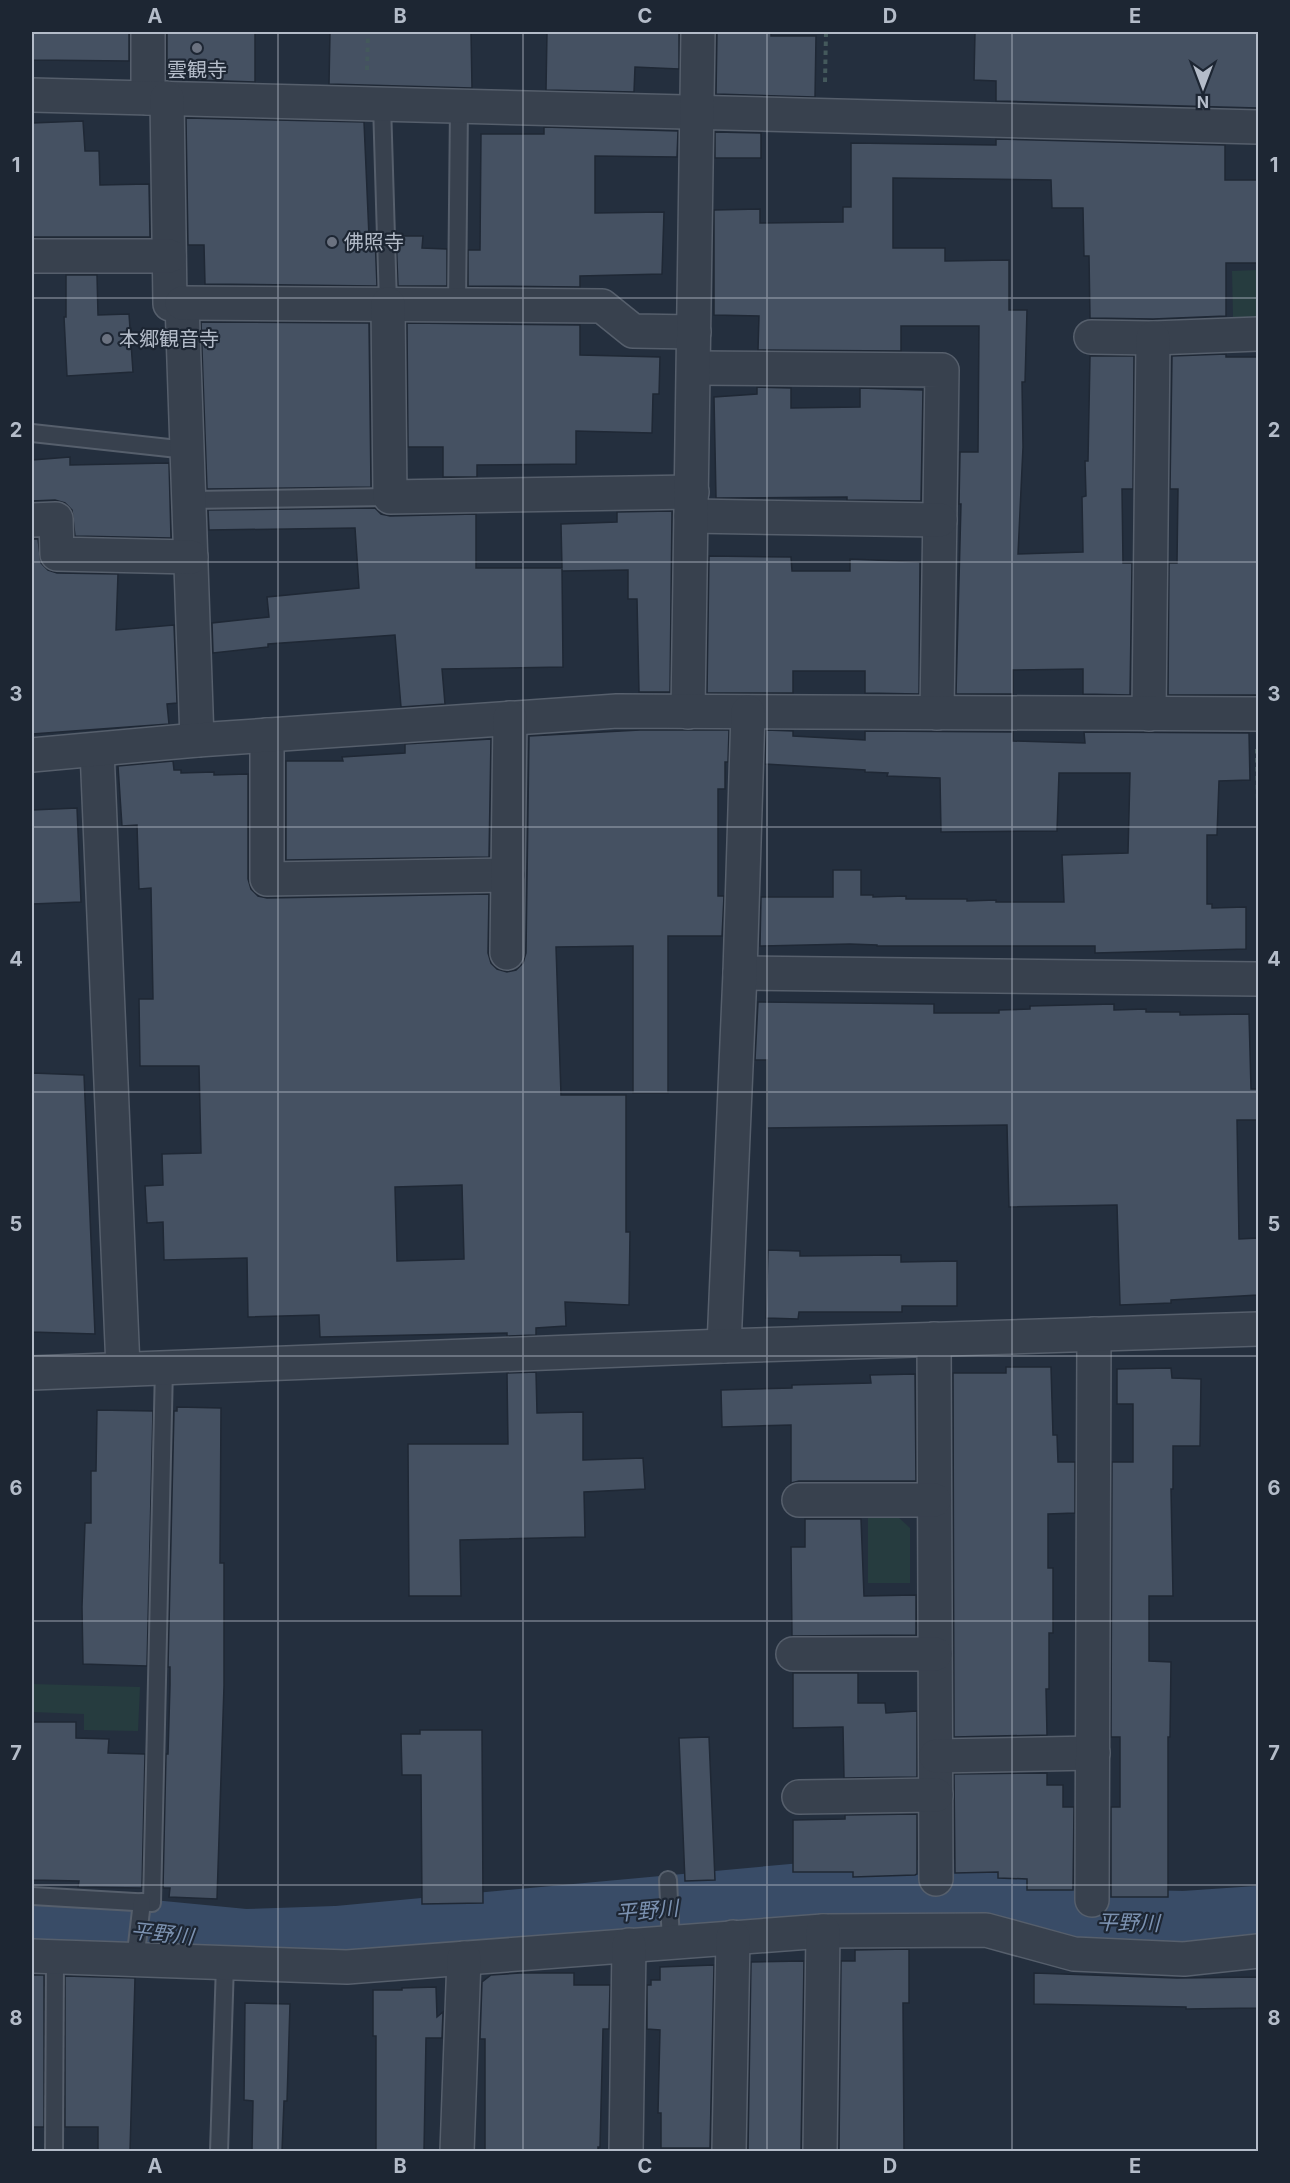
<svg xmlns="http://www.w3.org/2000/svg" width="1290" height="2183" viewBox="0 0 1290 2183" font-family="Inter,'Noto Sans JP',sans-serif">
<style>
.green{fill:#263c3f}
.lines{fill:none;stroke-linecap:round;stroke-linejoin:round}
.river{stroke:#394c67;stroke-width:66}
.building{fill:#455162;stroke:#1f2835;stroke-width:1.5;fill-rule:evenodd}
.service-casing{stroke:#565f6c;stroke-width:20}
.minor-casing{stroke:#565f6c;stroke-width:36}
.tertiary-casing{stroke:#565f6c;stroke-width:36}
.path{stroke:#44595c;stroke-width:4;stroke-dasharray:4.5 4.5;stroke-linecap:butt}
.service{stroke:#38414e;stroke-width:16}
.minor{stroke:#38414e;stroke-width:33}
.tertiary{stroke:#38414e;stroke-width:33}
.grid{fill:none;stroke:#b4bcc9;stroke-width:1.5;stroke-opacity:0.55}
.worship-dot{fill:#6b7280;stroke:#1d2633;stroke-width:2}
.labels{text-anchor:middle;stroke-width:4.5;stroke-linejoin:round;paint-order:stroke}
.poi-label{font-size:20px;fill:#b4bcc9;stroke:#1d2633;text-anchor:start}
.water-label{font-size:21px;font-style:italic;fill:#7c92b1;stroke:#1d2633}
.neatline{fill:none;stroke:#b4bcc9;stroke-width:2}
.grid-label{font-size:20px;text-anchor:middle;font-weight:bold;fill:#b4bcc9}
</style>
<rect width="100%" height="100%" fill="#242f3e"/>
<!-- green -->
<g class="green">
<path d="M 1258,270 L 1258,317 L 1233,317 L 1232,271 Z"/>
<path d="M 868,1517 L 898,1517 L 910,1528 L 910,1583 L 868,1583 Z"/>
<path d="M 32,1684 L 140,1687 L 138,1731 L 84,1730 L 84,1714 L 32,1712 Z"/>
</g>
<g class="lines">
<!-- river -->
<path class="river" d="M 32,1926 L 101,1928 L 246,1942 L 336,1939 L 813,1895 L 981,1892 L 1086,1922 L 1185,1924 L 1258,1919"/>
</g>
<!-- building -->
<g class="building">
<path d="M 32,32 L 129,32 L 129,61 L 32,60 Z"/>
<path d="M 167,32 L 255,32 L 255,82 L 167,79 Z"/>
<path d="M 330,32 L 471,32 L 472,88 L 329,84 Z"/>
<path d="M 547,32 L 679,32 L 679,69 L 635,67 L 634,92 L 546,90 Z"/>
<path d="M 717,32 L 771,32 L 771,36 L 816,36 L 815,97 L 716,94 Z"/>
<path d="M 975,32 L 1258,32 L 1258,108 L 996,101 L 996,81 L 974,80 Z"/>
<path d="M 186,118 L 364,122 L 369,236 L 375,236 L 377,286 L 205,284 L 204,245 L 188,245 Z"/>
<path d="M 83,121 L 85,151 L 99,151 L 100,185 L 149,184 L 150,237 L 32,237 L 32,123 Z"/>
<path d="M 544,127 L 678,131 L 677,157 L 595,156 L 595,213 L 664,212 L 662,274 L 580,276 L 580,287 L 468,286 L 468,250 L 480,250 L 481,134 L 544,134 Z"/>
<path d="M 715,132 L 761,133 L 761,158 L 715,158 Z"/>
<path d="M 996,139 L 1225,145 L 1225,180 L 1258,180 L 1258,263 L 1226,263 L 1226,316 L 1153,319 L 1090,318 L 1089,256 L 1084,256 L 1083,208 L 1052,208 L 1051,180 L 893,178 L 893,248 L 945,248 L 945,261 L 1009,260 L 1009,310 L 1027,310 L 1025,382 L 1022,382 L 1023,447 L 1018,554 L 1083,552 L 1082,497 L 1086,496 L 1085,461 L 1088,461 L 1090,356 L 1134,356 L 1133,489 L 1122,489 L 1123,563 L 1132,563 L 1130,695 L 1083,694 L 1083,669 L 1013,670 L 1013,694 L 956,694 L 961,504 L 959,504 L 960,452 L 978,452 L 979,326 L 901,326 L 901,351 L 758,350 L 759,316 L 714,315 L 714,210 L 760,209 L 760,223 L 843,222 L 843,207 L 851,207 L 851,143 L 996,145 Z"/>
<path d="M 396,236 L 423,236 L 422,248 L 447,249 L 447,286 L 398,286 Z"/>
<path d="M 66,275 L 97,275 L 98,315 L 129,314 L 133,372 L 67,376 L 64,317 L 66,317 Z"/>
<path d="M 201,322 L 369,323 L 371,487 L 207,489 Z"/>
<path d="M 407,323 L 580,325 L 580,355 L 660,357 L 659,394 L 653,394 L 652,433 L 576,431 L 576,464 L 477,465 L 477,477 L 443,477 L 443,447 L 408,447 Z"/>
<path d="M 1226,354 L 1226,357 L 1258,357 L 1258,695 L 1168,695 L 1169,563 L 1177,563 L 1178,489 L 1170,489 L 1172,356 Z"/>
<path d="M 757,387 L 791,388 L 791,408 L 860,407 L 860,388 L 923,390 L 921,501 L 847,500 L 847,497 L 716,498 L 714,397 L 757,394 Z"/>
<path d="M 70,457 L 70,465 L 169,463 L 171,538 L 75,536 L 72,510 L 65,503 L 55,500 L 32,501 L 32,460 Z"/>
<path d="M 375,508 L 381,514 L 390,516 L 476,514 L 476,568 L 562,568 L 561,524 L 617,522 L 617,512 L 672,511 L 670,692 L 639,692 L 637,599 L 628,599 L 628,570 L 562,571 L 562,569 L 563,667 L 442,669 L 445,704 L 401,707 L 395,635 L 268,644 L 268,647 L 213,653 L 212,623 L 269,617 L 267,597 L 359,588 L 355,528 L 209,530 L 208,510 Z"/>
<path d="M 32,539 L 38,539 L 41,563 L 48,570 L 57,573 L 118,574 L 116,630 L 174,625 L 177,703 L 167,704 L 169,724 L 32,734 Z"/>
<path d="M 709,556 L 791,557 L 792,571 L 850,571 L 850,559 L 920,562 L 919,694 L 865,693 L 865,671 L 793,671 L 793,693 L 707,693 Z"/>
<path d="M 640,730 L 729,730 L 728,762 L 725,762 L 725,789 L 718,789 L 718,896 L 724,896 L 722,936 L 668,936 L 668,1093 L 633,1093 L 633,946 L 556,947 L 561,1095 L 626,1095 L 626,1232 L 630,1232 L 629,1305 L 565,1302 L 566,1326 L 536,1328 L 536,1335 L 507,1336 L 507,1333 L 320,1337 L 319,1315 L 248,1317 L 247,1258 L 164,1260 L 163,1222 L 147,1223 L 145,1186 L 163,1185 L 162,1154 L 201,1153 L 199,1066 L 140,1066 L 139,999 L 153,999 L 151,888 L 139,889 L 137,825 L 122,826 L 118,766 L 173,761 L 174,770 L 181,770 L 181,773 L 214,772 L 214,775 L 248,774 L 248,879 L 251,889 L 258,896 L 267,898 L 489,894 L 488,953 L 491,963 L 497,969 L 507,972 L 516,970 L 523,963 L 526,953 L 529,736 ZM 462,1185 L 464,1259 L 397,1261 L 395,1187 Z"/>
<path d="M 766,730 L 793,731 L 793,736 L 865,740 L 865,731 L 1013,732 L 1013,741 L 1085,743 L 1084,732 L 1249,733 L 1250,780 L 1219,781 L 1217,835 L 1207,835 L 1207,904 L 1212,904 L 1212,908 L 1246,907 L 1246,949 L 1095,953 L 1095,946 L 877,946 L 877,945 L 850,944 L 760,946 L 761,897 L 833,897 L 833,870 L 861,870 L 861,895 L 873,895 L 873,897 L 906,896 L 906,899 L 967,899 L 967,901 L 996,900 L 996,902 L 1064,902 L 1062,855 L 1128,853 L 1130,773 L 1059,773 L 1057,831 L 941,832 L 940,778 L 887,776 L 888,773 L 865,772 L 865,770 L 765,764 Z"/>
<path d="M 491,739 L 489,857 L 286,860 L 286,761 L 343,761 L 342,757 L 405,753 L 405,744 Z"/>
<path d="M 77,808 L 81,902 L 32,904 L 32,810 Z"/>
<path d="M 758,1002 L 934,1004 L 934,1013 L 999,1013 L 999,1010 L 1030,1009 L 1030,1006 L 1114,1004 L 1114,1010 L 1146,1009 L 1146,1012 L 1180,1012 L 1180,1015 L 1249,1014 L 1251,1089 L 1258,1089 L 1258,1120 L 1237,1120 L 1239,1239 L 1258,1238 L 1258,1295 L 1171,1300 L 1171,1303 L 1120,1305 L 1117,1205 L 1009,1207 L 1007,1125 L 767,1128 L 767,1060 L 755,1060 Z"/>
<path d="M 32,1073 L 84,1075 L 95,1334 L 32,1332 Z"/>
<path d="M 768,1250 L 800,1251 L 800,1256 L 901,1255 L 901,1262 L 957,1261 L 957,1306 L 902,1306 L 902,1312 L 799,1312 L 798,1319 L 766,1318 Z"/>
<path d="M 1006,1367 L 1051,1367 L 1053,1435 L 1057,1435 L 1058,1462 L 1075,1462 L 1075,1513 L 1048,1514 L 1048,1568 L 1053,1568 L 1053,1633 L 1049,1633 L 1049,1689 L 1046,1689 L 1047,1735 L 954,1737 L 953,1373 L 1006,1373 Z"/>
<path d="M 1171,1368 L 1172,1378 L 1201,1379 L 1200,1446 L 1173,1446 L 1173,1489 L 1171,1489 L 1173,1596 L 1149,1596 L 1149,1661 L 1171,1662 L 1170,1737 L 1168,1737 L 1168,1897 L 1111,1897 L 1111,1807 L 1120,1807 L 1120,1737 L 1111,1737 L 1112,1462 L 1133,1462 L 1133,1404 L 1117,1404 L 1117,1369 Z"/>
<path d="M 536,1372 L 537,1413 L 583,1412 L 583,1460 L 643,1458 L 645,1489 L 584,1492 L 585,1537 L 460,1540 L 461,1596 L 409,1596 L 408,1444 L 508,1444 L 507,1373 Z"/>
<path d="M 915,1374 L 916,1481 L 799,1481 L 791,1483 L 791,1425 L 722,1427 L 721,1390 L 792,1388 L 792,1385 L 871,1383 L 870,1375 Z"/>
<path d="M 177,1407 L 221,1408 L 220,1563 L 224,1563 L 224,1686 L 217,1899 L 169,1897 L 170,1888 L 163,1888 L 166,1754 L 168,1754 L 170,1685 L 170,1667 L 168,1667 L 174,1411 L 177,1411 Z"/>
<path d="M 97,1410 L 153,1411 L 147,1666 L 83,1664 L 82,1607 L 85,1523 L 91,1523 L 91,1471 L 96,1471 Z"/>
<path d="M 805,1519 L 861,1519 L 864,1596 L 916,1595 L 916,1635 L 792,1636 L 791,1547 L 805,1547 Z"/>
<path d="M 793,1673 L 858,1673 L 858,1703 L 885,1703 L 886,1713 L 917,1711 L 917,1777 L 844,1778 L 843,1727 L 793,1728 Z"/>
<path d="M 32,1722 L 76,1722 L 76,1738 L 109,1739 L 108,1753 L 145,1754 L 142,1888 L 78,1887 L 79,1881 L 32,1880 Z"/>
<path d="M 420,1730 L 482,1730 L 483,1903 L 422,1904 L 421,1775 L 402,1775 L 401,1734 L 420,1734 Z"/>
<path d="M 709,1737 L 715,1880 L 685,1881 L 679,1738 Z"/>
<path d="M 1047,1773 L 1047,1785 L 1063,1785 L 1063,1807 L 1074,1807 L 1073,1890 L 1027,1890 L 1027,1879 L 998,1878 L 998,1872 L 955,1873 L 954,1774 Z"/>
<path d="M 917,1814 L 917,1874 L 915,1875 L 853,1877 L 853,1872 L 793,1872 L 793,1820 L 845,1819 L 845,1815 Z"/>
<path d="M 909,1949 L 909,2003 L 903,2003 L 904,2151 L 839,2151 L 841,1961 L 855,1961 L 855,1950 Z"/>
<path d="M 804,1961 L 801,2151 L 748,2151 L 751,1962 Z"/>
<path d="M 714,1965 L 710,2148 L 661,2148 L 661,2113 L 658,2113 L 660,2030 L 647,2029 L 647,1985 L 651,1985 L 651,1980 L 660,1980 L 660,1967 Z"/>
<path d="M 520,1973 L 574,1973 L 574,1985 L 610,1985 L 609,2029 L 603,2029 L 600,2147 L 598,2147 L 598,2151 L 485,2151 L 485,2039 L 480,2039 L 482,1982 L 491,1975 Z"/>
<path d="M 1034,1973 L 1177,1978 L 1258,1977 L 1258,2008 L 1186,2009 L 1186,2007 L 1034,2004 Z"/>
<rect x="32" y="1975" width="12" height="152"/>
<path d="M 65,1976 L 135,1978 L 130,2151 L 98,2151 L 98,2127 L 65,2127 Z"/>
<path d="M 436,1987 L 437,2017 L 443,2012 L 442,2038 L 426,2038 L 424,2151 L 376,2151 L 376,2036 L 373,2036 L 373,1990 L 402,1990 L 402,1988 Z"/>
<path d="M 245,2003 L 290,2004 L 287,2101 L 284,2101 L 282,2151 L 252,2151 L 253,2101 L 244,2100 Z"/>
</g>
<g class="lines">
<defs>
<g id="service">
<path d="M 382,104 L 388,304"/>
<path d="M 457,305 L 459,106"/>
<path d="M 32,433 L 187,450"/>
<path d="M 189,500 L 390,497"/>
<path d="M 668,1880 L 671,1942"/>
<path d="M 32,1896 L 152,1903 L 164,1367"/>
<path d="M 135,1961 L 142,1902"/>
<path d="M 54,2152 L 55,1957"/>
<path d="M 219,2152 L 225,1964"/>
</g>
<g id="minor">
<path d="M 148,32 L 148,98"/>
<path d="M 32,95 L 1258,127"/>
<path d="M 167,98 L 170,304 L 182,303 L 197,740"/>
<path d="M 32,256 L 169,256"/>
<path d="M 182,303 L 602,306 L 633,331 L 694,332"/>
<path d="M 388,304 L 390,497 L 692,492"/>
<path d="M 1091,337 L 1153,338 L 1258,334"/>
<path d="M 694,368 L 942,370 L 937,713"/>
<path d="M 691,516 L 940,520"/>
<path d="M 32,520 L 56,519 L 57,554 L 191,557"/>
<path d="M 688,712 L 698,32"/>
<path d="M 1149,714 L 1153,338"/>
<path d="M 267,735 L 267,879 L 508,875"/>
<path d="M 97,750 L 123,1368"/>
<path d="M 32,755 L 197,740 L 617,711 L 1258,714"/>
<path d="M 507,953 L 510,718"/>
<path d="M 740,973 L 1258,979"/>
<path d="M 934,1339 L 936,1879"/>
<path d="M 724,1346 L 740,973 L 748,712"/>
<path d="M 799,1500 L 934,1500"/>
<path d="M 793,1654 L 935,1654"/>
<path d="M 936,1756 L 1093,1753"/>
<path d="M 799,1797 L 936,1795"/>
<path d="M 1092,1900 L 1094,1334"/>
<path d="M 32,1956 L 347,1967 L 823,1931 L 986,1930 L 1074,1954 L 1184,1959 L 1258,1951"/>
<path d="M 457,2152 L 464,1958"/>
<path d="M 626,2152 L 629,1945"/>
<path d="M 729,2152 L 733,1937"/>
<path d="M 820,2152 L 823,1931"/>
</g>
<path id="tertiary" d="M 32,1373 L 724,1346 L 1258,1329"/>
</defs>
<!-- service casing -->
<use href="#service" class="service-casing"/>
<!-- minor casing -->
<use href="#minor" class="minor-casing"/>
<!-- tertiary casing -->
<use href="#tertiary" class="tertiary-casing"/>
<!-- path -->
<g class="path">
<path d="M 367,70 L 368,32"/>
<path d="M 825,82 L 826,32"/>
<path d="M 1257,749 L 1258,803"/>
</g>
<!-- service -->
<use href="#service" class="service"/>
<!-- minor -->
<use href="#minor" class="minor"/>
<!-- tertiary -->
<use href="#tertiary" class="tertiary"/>
</g>
<!-- grid -->
<path class="grid" d="M 278,32 L 278,2152M 523,32 L 523,2152M 767,32 L 767,2152M 1012,32 L 1012,2152M 32,298 L 1258,298M 32,562 L 1258,562M 32,827 L 1258,827M 32,1092 L 1258,1092M 32,1356 L 1258,1356M 32,1621 L 1258,1621M 32,1885 L 1258,1885"/>
<!-- markers -->
<g class="worship-dot">
<circle cx="197" cy="48" r="6"/>
<circle cx="332" cy="242" r="6"/>
<circle cx="107" cy="339" r="6"/>
</g>
<g class="labels">
<!-- poi labels -->
<g class="poi-label">
<text x="197" y="77" text-anchor="middle">雲観寺</text>
<text x="344" y="249">佛照寺</text>
<text x="119" y="346">本郷観音寺</text>
</g>
<!-- water labels -->
<g class="water-label">
<text transform="translate(647 1911) rotate(-5)" y="7">平野川</text>
<text transform="translate(1128 1923) rotate(1)" y="7">平野川</text>
<text transform="translate(162 1934) rotate(6)" y="7">平野川</text>
</g>
</g>
<!-- border -->
<rect width="1290" height="2183" fill="none" stroke="#1d2633" stroke-width="66"/>
<!-- north arrow -->
<g transform="translate(1203 87) rotate(180)" stroke="#1d2633" stroke-width="4.5" paint-order="stroke">
<path d="M0-4.5L10 22L0 15L-10 22Z" fill="#b4bcc9"/>
<text y="-9" font-size="16" font-weight="bold" text-anchor="middle" fill="#b4bcc9">N</text>
</g>
<rect x="33" y="33" width="1224" height="2117" class="neatline"/>
<g class="grid-label">
<text x="155" y="23">A</text>
<text x="400" y="23">B</text>
<text x="645" y="23">C</text>
<text x="890" y="23">D</text>
<text x="1135" y="23">E</text>
<text x="16" y="172">1</text>
<text x="1274" y="172">1</text>
<text x="16" y="437">2</text>
<text x="1274" y="437">2</text>
<text x="16" y="701">3</text>
<text x="1274" y="701">3</text>
<text x="16" y="966">4</text>
<text x="1274" y="966">4</text>
<text x="16" y="1231">5</text>
<text x="1274" y="1231">5</text>
<text x="16" y="1495">6</text>
<text x="1274" y="1495">6</text>
<text x="16" y="1760">7</text>
<text x="1274" y="1760">7</text>
<text x="16" y="2025">8</text>
<text x="1274" y="2025">8</text>
<text x="155" y="2173">A</text>
<text x="400" y="2173">B</text>
<text x="645" y="2173">C</text>
<text x="890" y="2173">D</text>
<text x="1135" y="2173">E</text>
</g>
</svg>
